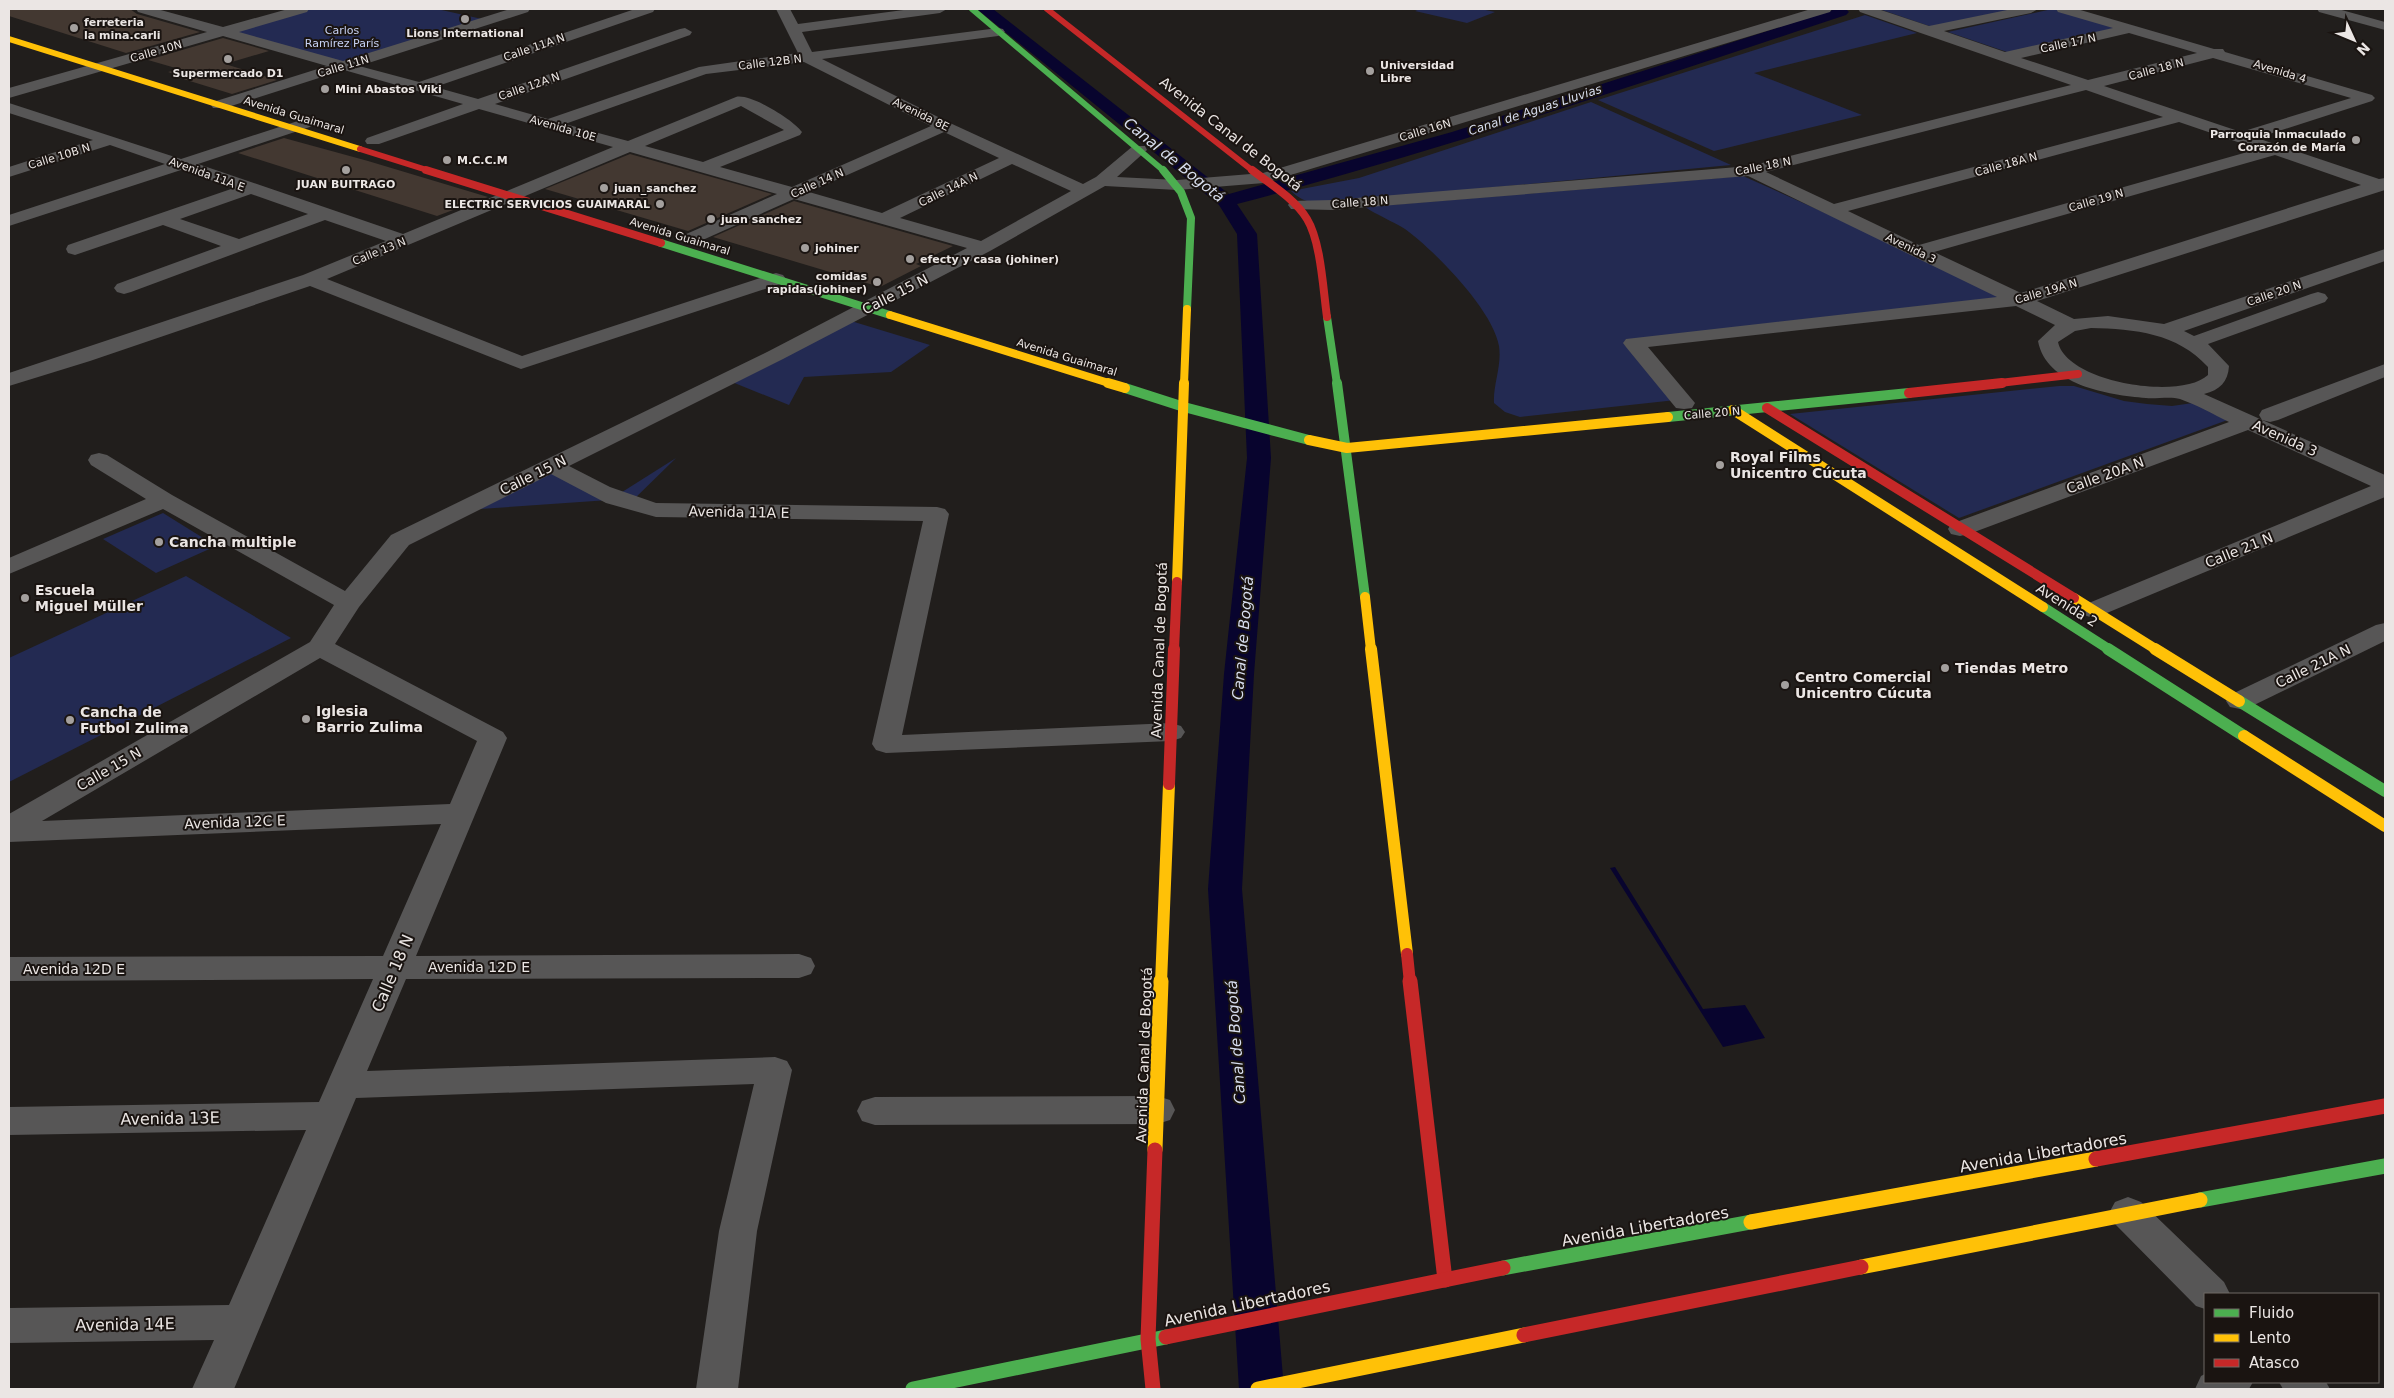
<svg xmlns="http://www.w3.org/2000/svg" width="2394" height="1398" viewBox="0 0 2394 1398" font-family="'DejaVu Sans',sans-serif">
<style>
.green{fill:#232a52}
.water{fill:#08042e}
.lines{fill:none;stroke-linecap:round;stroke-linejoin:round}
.canal{fill:#08042e;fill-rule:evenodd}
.building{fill:#433831}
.street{fill:#575656;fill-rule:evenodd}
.fast-far4{stroke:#4caf50;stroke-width:6}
.fast-far3{stroke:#4caf50;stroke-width:8}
.fast-far2{stroke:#4caf50;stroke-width:10}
.fast-far1{stroke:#4caf50;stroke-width:12}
.fast{stroke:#4caf50;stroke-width:15}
.slow-far4{stroke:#ffc107;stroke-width:6}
.slow-far3{stroke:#ffc107;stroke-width:8}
.slow-far2{stroke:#ffc107;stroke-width:10}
.slow-far1{stroke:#ffc107;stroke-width:12}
.slow{stroke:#ffc107;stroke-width:15}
.jam-far4{stroke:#c62828;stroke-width:6}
.jam-far3{stroke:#c62828;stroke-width:8}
.jam-far2{stroke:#c62828;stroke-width:10}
.jam-far1{stroke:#c62828;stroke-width:12}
.jam{stroke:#c62828;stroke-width:15}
.poi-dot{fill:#a4a09e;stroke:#1a1411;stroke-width:2}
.labels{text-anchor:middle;stroke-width:4;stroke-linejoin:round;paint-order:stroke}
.far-poi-label{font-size:11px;font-weight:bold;fill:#ebe6e4;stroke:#1a1411;text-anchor:start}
.far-park-label{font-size:11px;fill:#c6d0f2;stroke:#1a1411}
.far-street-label{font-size:11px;fill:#ebe6e4;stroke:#1a1411}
.far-water-label{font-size:12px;font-style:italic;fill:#d8deef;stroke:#1a1411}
.street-label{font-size:14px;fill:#ebe6e4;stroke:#1a1411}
.poi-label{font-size:14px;font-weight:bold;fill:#ebe6e4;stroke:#1a1411;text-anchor:start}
.water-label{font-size:15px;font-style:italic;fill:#d8deef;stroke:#1a1411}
.near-street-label{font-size:16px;fill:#ebe6e4;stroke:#1a1411}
</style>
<rect width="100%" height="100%" fill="#211e1c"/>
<!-- green -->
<g class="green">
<path d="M 306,9 L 437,9 L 482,19 L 343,64 L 225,33 Z"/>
<path d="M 1420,9 L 1481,9 L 1495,12 L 1467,23 L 1415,11 Z"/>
<path d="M 1891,9 L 2019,9 L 1932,27 L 1882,10 Z"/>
<path d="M 2052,9 L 2061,9 L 2120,27 L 2010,53 L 1948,32 Z"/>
<path d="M 1865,15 L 1917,33 L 1754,73 L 1862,115 L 1714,151 L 1598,100 Z"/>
<path d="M 1591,102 L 1731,165 L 1328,203 C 1311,203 1303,202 1291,191 L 1359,178 Z"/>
<path d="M 1743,176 L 2011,296 L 1625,340 L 1676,400 L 1520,417 L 1505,412 L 1494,403 C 1493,384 1502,366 1499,346 C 1493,310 1434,250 1405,229 C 1392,221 1377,215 1365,207 Z"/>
<path d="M 851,321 L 930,345 L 891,372 L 804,377 L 789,405 L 732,382 Z"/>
<path d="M 2059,386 L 2074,386 L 2124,401 L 2147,404 L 2172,406 L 2193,403 L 2233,418 L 1959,518 L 1790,414 Z"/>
<path d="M 676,458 L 628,505 L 619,494 Z"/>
<path d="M 550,468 L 609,500 L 465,510 Z"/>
<path d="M 163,513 L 216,546 L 156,573 L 103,539 Z"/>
<path d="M 186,576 L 291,638 L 9,782 L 9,658 Z"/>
</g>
<!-- water -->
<path class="water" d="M 1615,867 L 1703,1009 L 1745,1005 L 1765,1038 L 1723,1047 L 1610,868 Z"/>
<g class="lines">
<!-- canal -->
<path class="canal" d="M 977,9 L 993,9 L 1229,194 L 1452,132 L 1836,9 L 1846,9 L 1849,12 L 1846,15 C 1645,82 1443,150 1237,204 L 1257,234 L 1271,458 L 1254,674 L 1242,889 L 1284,1389 L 1239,1389 L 1208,889 L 1224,674 L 1247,458 L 1237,234 L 1219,205 Z"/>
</g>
<!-- building -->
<g class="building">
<path d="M 9,9 L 130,9 L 137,14 L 200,32 L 126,53 L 9,16 Z"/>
<path d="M 223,38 L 269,51 L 225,64 L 277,80 L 232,94 L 180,78 L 184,77 L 168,72 L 179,69 L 148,60 Z"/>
<path d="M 284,138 L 368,161 L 488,197 L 437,216 L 238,153 Z"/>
<path d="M 630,154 L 772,194 L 688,231 L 545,189 Z"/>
<path d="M 794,201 L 953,246 L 916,264 L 921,266 L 880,287 L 713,237 Z"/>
</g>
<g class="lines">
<!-- street -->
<g class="street">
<path d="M 136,9 L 157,9 L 223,27 L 288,9 L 309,9 L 307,12 L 239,32 L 343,61 L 510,9 L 530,9 L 528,12 L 359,66 L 419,82 L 635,9 L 655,9 L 653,12 L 435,87 L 478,99 L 680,29 L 685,28 L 692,32 L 690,35 L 495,104 L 548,119 L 699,67 L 798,53 L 776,9 L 790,9 L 798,24 L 911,9 L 947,9 L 940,13 L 802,32 L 812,52 L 998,28 L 1003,29 L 1005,32 L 998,36 L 822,59 L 950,123 L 1083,184 L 1096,177 L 1133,146 L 1145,146 L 1147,150 L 1117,177 L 1177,180 L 1263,173 L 1811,9 L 1832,9 L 1830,12 L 1264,183 L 1177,190 L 1105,186 L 990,251 L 783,359 L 569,466 L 610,487 L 656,503 L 937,507 L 945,509 L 949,514 L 902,735 L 1171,723 L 1181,726 L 1185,732 L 1181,738 L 1171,741 L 886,753 L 876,750 L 872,744 L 923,521 L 656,517 L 606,503 L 551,474 L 409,545 L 359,607 L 335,644 L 503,732 L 507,738 L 416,956 L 799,954 L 811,958 L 815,966 L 811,974 L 799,978 L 406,979 L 367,1071 L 775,1057 L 787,1061 L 792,1070 L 757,1231 L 738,1389 L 696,1389 L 719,1231 L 754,1084 L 356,1098 L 234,1389 L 192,1389 L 214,1340 L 9,1343 L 9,1308 L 229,1305 L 306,1130 L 9,1135 L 9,1107 L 319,1102 L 373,979 L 9,981 L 9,957 L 383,956 L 441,824 L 9,842 L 9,814 L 310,642 L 334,605 L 163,509 L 9,574 L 9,558 L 146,499 L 91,465 L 88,460 L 91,455 L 99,453 L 107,455 L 172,495 L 345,591 L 391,535 L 769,351 L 967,248 L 794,199 L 696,243 L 684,243 L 681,239 L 684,235 L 777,194 L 630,152 L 327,279 L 522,356 L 769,275 L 776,273 L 783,275 L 786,279 L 783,283 L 521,369 L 310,286 L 90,361 L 9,386 L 9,373 L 303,275 L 386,241 L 325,220 L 131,292 L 124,294 L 117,292 L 114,288 L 117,284 L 221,246 L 163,225 L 75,255 L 68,253 L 66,249 L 68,245 L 234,188 L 181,170 L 9,226 L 9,215 L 165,164 L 110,145 L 9,177 L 9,167 L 93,140 L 9,113 L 9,103 L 181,159 L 304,119 L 316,119 L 318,122 L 316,125 L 198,164 L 403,234 L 613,147 L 479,109 L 379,144 L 367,144 L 365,141 L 367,138 L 463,104 L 344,70 L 225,108 L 213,108 L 211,105 L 213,102 L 327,66 L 223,36 L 9,98 L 9,88 L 207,32 L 138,12 ZM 804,62 L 931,126 L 792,187 L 720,167 L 800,135 L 802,132 C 794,120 750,93 736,97 L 628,141 L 565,124 L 706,74 ZM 741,106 L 784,130 L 703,162 L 645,146 ZM 944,132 L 999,158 L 882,213 L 809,192 ZM 1012,164 L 1071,191 L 981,241 L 900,218 ZM 251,194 L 308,214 L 239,239 L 180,219 ZM 320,658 L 477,741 L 450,804 L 42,821 Z"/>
<path d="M 1858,9 L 1878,9 L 1929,26 L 2012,9 L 2038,9 L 2031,13 L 1944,31 L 2005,52 L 2113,28 L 2058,12 L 2056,9 L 2077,9 L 2214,49 L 2223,49 L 2225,52 L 2372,95 L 2375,98 L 2372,101 L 2257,138 L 2379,179 L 2385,178 L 2385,190 L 2037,301 L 2074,319 L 2108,316 L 2164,324 L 2385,249 L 2385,261 L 2184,331 L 2194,336 L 2311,294 L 2318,292 L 2325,294 L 2328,298 L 2325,302 L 2208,344 L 2229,366 C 2228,382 2220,390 2204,394 L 2385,475 L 2385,497 L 2102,615 L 2093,618 L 2084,615 L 2080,610 L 2084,605 L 2371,486 L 2248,430 L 1969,534 L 1960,536 L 1951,534 L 1948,529 L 1951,524 L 2229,422 C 2213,414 2197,405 2180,399 C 2171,396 2156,399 2146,398 C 2108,395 2046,385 2038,341 L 2055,325 L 2016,306 L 1648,347 L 1695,403 L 1692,408 L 1684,409 L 1676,408 L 1626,347 L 1623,343 L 1626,339 L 1997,297 L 1748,176 L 1332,210 L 1291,209 L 1288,205 L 1291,201 L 1332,200 L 1750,166 L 2071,85 L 1860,12 ZM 2129,33 L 2197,53 L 2088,80 L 2021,58 ZM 2213,58 L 2351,98 L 2241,132 L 2104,86 ZM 2086,90 L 2163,117 L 1834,204 L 1766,172 ZM 2179,122 L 2258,149 L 1919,245 L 1848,211 ZM 2275,155 L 2361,185 L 2021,293 L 1934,252 ZM 2091,328 C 2135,329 2177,333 2208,367 L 2208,375 C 2180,401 2066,382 2058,342 L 2075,331 Z"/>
<path d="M 2317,9 L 2338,9 L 2385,22 L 2385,30 L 2319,12 Z"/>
<path d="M 2385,364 L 2385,377 L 2278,420 L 2270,422 L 2262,420 L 2259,415 L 2262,410 Z"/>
<path d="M 2385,623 L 2385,641 L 2250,707 L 2240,709 L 2230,707 L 2226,701 L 2230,695 L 2376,625 Z"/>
<path d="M 1157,1096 L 1170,1100 L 1175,1110 L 1170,1120 L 1157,1124 L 875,1125 L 862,1121 L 857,1111 L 862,1101 L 875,1097 Z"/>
<path d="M 2128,1197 L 2141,1202 L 2224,1282 L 2230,1294 L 2205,1294 L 2205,1309 L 2196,1306 L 2115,1224 L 2109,1213 L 2115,1202 Z"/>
<path d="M 2205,1374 L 2205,1382 L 2253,1382 L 2249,1389 L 2195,1389 L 2201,1376 Z"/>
<path d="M 2279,1382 L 2326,1382 L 2330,1389 L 2283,1389 Z"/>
</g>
<!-- fast-far4 -->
<path class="fast-far4" d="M 972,9 L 1164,171"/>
<!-- fast-far3 -->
<g class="fast-far3">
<path d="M 1163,170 L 1181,192 L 1191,218 L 1187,309"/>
<path d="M 661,243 L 890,315"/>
<path d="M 1327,317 L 1337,384"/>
</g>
<!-- fast-far2 -->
<g class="fast-far2">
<path d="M 1337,383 L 1365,597"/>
<path d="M 1125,388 L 1184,407 L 1309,440"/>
<path d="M 1668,417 L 1909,393"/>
<path d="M 2043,607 L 2110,650"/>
</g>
<!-- fast-far1 -->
<g class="fast-far1">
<path d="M 2108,649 L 2244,736"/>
<path d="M 2239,701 L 2385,791"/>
</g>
<!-- fast -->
<g class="fast">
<path d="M 2200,1200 L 2385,1166"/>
<path d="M 1503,1268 L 1751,1222"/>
<path d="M 913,1389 L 1166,1337"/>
</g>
<!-- slow-far4 -->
<path class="slow-far4" d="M 9,39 L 360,149"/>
<!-- slow-far3 -->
<g class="slow-far3">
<path d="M 890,315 L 1112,384"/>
<path d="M 1184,384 L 1187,309"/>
</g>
<!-- slow-far2 -->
<g class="slow-far2">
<path d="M 1108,383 L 1125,388"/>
<path d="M 1733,410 L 2043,607"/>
<path d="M 1309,440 L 1347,448 L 1668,417"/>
<path d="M 1177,582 L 1184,383"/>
<path d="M 1365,597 L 1371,650"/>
<path d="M 2074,598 L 2157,650"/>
</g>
<!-- slow-far1 -->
<g class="slow-far1">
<path d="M 1371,649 L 1407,954"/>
<path d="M 2155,649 L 2239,701"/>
<path d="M 2244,736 L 2385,826"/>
<path d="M 1161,983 L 1169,784"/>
</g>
<!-- slow -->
<g class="slow">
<path d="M 1155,1150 L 1161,981"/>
<path d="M 1751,1222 L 2096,1159"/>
<path d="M 1861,1267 L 2200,1200"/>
<path d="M 1258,1389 L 1524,1335"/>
</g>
<!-- jam-far4 -->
<g class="jam-far4">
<path d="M 1047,9 L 1253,171"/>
<path d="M 360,149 L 430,171"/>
</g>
<!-- jam-far3 -->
<g class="jam-far3">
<path d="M 426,170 L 661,243"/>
<path d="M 1252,170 C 1270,184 1294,198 1307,219 C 1321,242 1323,289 1327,317"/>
<path d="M 1991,384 L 2078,374"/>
</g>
<!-- jam-far2 -->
<g class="jam-far2">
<path d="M 1909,393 L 2002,383"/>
<path d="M 1767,408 L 2074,598"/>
<path d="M 1174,650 L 1177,582"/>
</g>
<!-- jam-far1 -->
<g class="jam-far1">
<path d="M 1169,784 L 1174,649"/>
<path d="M 1407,954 L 1410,983"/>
</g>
<!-- jam -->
<g class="jam">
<path d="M 1410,981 L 1445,1280"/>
<path d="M 2096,1159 L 2385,1106"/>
<path d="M 1524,1335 L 1861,1267"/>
<path d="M 1166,1337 L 1503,1268"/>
<path d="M 1153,1389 L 1148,1339 L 1155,1150"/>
</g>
</g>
<!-- markers -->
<g class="poi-dot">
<circle cx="465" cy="19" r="5"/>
<circle cx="74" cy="28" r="5"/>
<circle cx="228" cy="59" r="5"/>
<circle cx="1370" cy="71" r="5"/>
<circle cx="325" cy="89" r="5"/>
<circle cx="2356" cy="140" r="5"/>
<circle cx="447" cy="160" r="5"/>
<circle cx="346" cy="170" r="5"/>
<circle cx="604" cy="188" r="5"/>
<circle cx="660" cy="204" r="5"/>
<circle cx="711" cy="219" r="5"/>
<circle cx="805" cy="248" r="5"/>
<circle cx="910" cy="259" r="5"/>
<circle cx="877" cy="282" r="5"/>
<circle cx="1720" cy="465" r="5"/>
<circle cx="159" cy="542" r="5"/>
<circle cx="25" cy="598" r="5"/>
<circle cx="1945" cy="668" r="5"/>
<circle cx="1785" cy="685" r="5"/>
<circle cx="306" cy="719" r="5"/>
<circle cx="70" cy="720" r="5"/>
</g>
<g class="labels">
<!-- far-poi labels -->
<g class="far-poi-label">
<text x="84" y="26">ferreteria<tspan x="84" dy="13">la mina.carli</tspan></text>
<text x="465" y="37" text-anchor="middle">Lions International</text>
<text x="1380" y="69">Universidad<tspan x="1380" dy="13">Libre</tspan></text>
<text x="228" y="77" text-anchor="middle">Supermercado D1</text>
<text x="335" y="93">Mini Abastos Viki</text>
<text x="2346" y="138" text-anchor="end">Parroquia Inmaculado<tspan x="2346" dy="13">Corazón de María</tspan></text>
<text x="457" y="164">M.C.C.M</text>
<text x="346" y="188" text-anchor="middle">JUAN BUITRAGO</text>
<text x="614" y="192">juan_sanchez</text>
<text x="650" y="208" text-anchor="end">ELECTRIC SERVICIOS GUAIMARAL</text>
<text x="721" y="223">juan sanchez</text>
<text x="815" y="252">johiner</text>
<text x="920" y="263">efecty y casa (johiner)</text>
<text x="867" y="280" text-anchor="end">comidas<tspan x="867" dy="13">rapidas(johiner)</tspan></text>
</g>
<!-- far-park labels -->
<g class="far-park-label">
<text x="342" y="34">Carlos<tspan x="342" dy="13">Ramírez París</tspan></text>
</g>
<!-- far-street labels -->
<g class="far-street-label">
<text transform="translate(2068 43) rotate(-12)" y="4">Calle 17 N</text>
<text transform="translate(534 47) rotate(-19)" y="4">Calle 11A N</text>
<text transform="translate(156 51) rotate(-16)" y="4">Calle 10N</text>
<text transform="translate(770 62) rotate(-7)" y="4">Calle 12B N</text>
<text transform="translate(343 66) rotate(-17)" y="4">Calle 11N</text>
<text transform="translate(2156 69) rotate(-15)" y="4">Calle 18 N</text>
<text transform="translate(2280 71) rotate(17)" y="4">Avenida 4</text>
<text transform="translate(529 86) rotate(-19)" y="4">Calle 12A N</text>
<text transform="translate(921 114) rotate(26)" y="4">Avenida 8E</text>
<text transform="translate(294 115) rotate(17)" y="4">Avenida Guaimaral</text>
<text transform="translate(563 128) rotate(16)" y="4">Avenida 10E</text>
<text transform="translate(1425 130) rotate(-17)" y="4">Calle 16N</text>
<text transform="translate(59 156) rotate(-17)" y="4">Calle 10B N</text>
<text transform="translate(2006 164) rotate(-15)" y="4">Calle 18A N</text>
<text transform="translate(1763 166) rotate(-11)" y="4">Calle 18 N</text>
<text transform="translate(207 174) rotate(20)" y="4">Avenida 11A E</text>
<text transform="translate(817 183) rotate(-24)" y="4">Calle 14 N</text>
<text transform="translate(948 189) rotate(-26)" y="4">Calle 14A N</text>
<text transform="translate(2096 200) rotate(-16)" y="4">Calle 19 N</text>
<text transform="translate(1360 202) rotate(-4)" y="4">Calle 18 N</text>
<text transform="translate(680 236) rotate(17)" y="4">Avenida Guaimaral</text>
<text transform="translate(1911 248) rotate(26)" y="4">Avenida 3</text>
<text transform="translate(379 251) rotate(-22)" y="4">Calle 13 N</text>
<text transform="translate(2046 291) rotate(-16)" y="4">Calle 19A N</text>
<text transform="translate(2274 293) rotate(-19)" y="4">Calle 20 N</text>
<text transform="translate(1067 357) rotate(17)" y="4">Avenida Guaimaral</text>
<text transform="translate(1712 413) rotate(-5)" y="4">Calle 20 N</text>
</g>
<!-- far-water labels -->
<g class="far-water-label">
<text transform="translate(1535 110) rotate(-18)" y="4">Canal de Aguas Lluvias</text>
</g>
<!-- street labels -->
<g class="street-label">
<text transform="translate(1231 134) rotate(38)" y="5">Avenida Canal de Bogotá</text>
<text transform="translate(895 294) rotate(-27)" y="5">Calle 15 N</text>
<text transform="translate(2285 438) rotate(24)" y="5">Avenida 3</text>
<text transform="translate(533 475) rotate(-26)" y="5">Calle 15 N</text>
<text transform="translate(2105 475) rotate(-20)" y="5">Calle 20A N</text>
<text transform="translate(739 512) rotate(1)" y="5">Avenida 11A E</text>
<text transform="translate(2239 550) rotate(-22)" y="5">Calle 21 N</text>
<text transform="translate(2067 605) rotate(32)" y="5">Avenida 2</text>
<text transform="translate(1159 650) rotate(-88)" y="5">Avenida Canal de Bogotá</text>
<text transform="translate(2313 666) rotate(-26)" y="5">Calle 21A N</text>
<text transform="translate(109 769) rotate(-30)" y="5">Calle 15 N</text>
<text transform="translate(235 822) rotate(-2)" y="5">Avenida 12C E</text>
<text x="479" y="972">Avenida 12D E</text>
<text x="74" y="974">Avenida 12D E</text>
<text transform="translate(1144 1055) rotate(-88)" y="5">Avenida Canal de Bogotá</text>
</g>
<!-- poi labels -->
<g class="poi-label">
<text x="1730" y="462">Royal Films<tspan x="1730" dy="16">Unicentro Cúcuta</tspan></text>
<text x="169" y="547">Cancha multiple</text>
<text x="35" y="595">Escuela<tspan x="35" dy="16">Miguel Müller</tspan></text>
<text x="1955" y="673">Tiendas Metro</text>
<text x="1795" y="682">Centro Comercial<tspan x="1795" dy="16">Unicentro Cúcuta</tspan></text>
<text x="316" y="716">Iglesia<tspan x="316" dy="16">Barrio Zulima</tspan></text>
<text x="80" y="717">Cancha de<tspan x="80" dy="16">Futbol Zulima</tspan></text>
</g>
<!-- water labels -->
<g class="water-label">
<text transform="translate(1174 160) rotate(39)" y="5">Canal de Bogotá</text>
<text transform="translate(1243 638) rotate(-85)" y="5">Canal de Bogotá</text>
<text transform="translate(1236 1042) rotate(-94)" y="5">Canal de Bogotá</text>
</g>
<!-- near-street labels -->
<g class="near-street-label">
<text transform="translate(392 973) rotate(-67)" y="6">Calle 18 N</text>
<text transform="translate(170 1118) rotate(-1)" y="6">Avenida 13E</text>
<text transform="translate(2043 1152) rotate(-10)" y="6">Avenida Libertadores</text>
<text transform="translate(1645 1226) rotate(-10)" y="6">Avenida Libertadores</text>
<text transform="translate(1247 1303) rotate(-12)" y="6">Avenida Libertadores</text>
<text transform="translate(125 1324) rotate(-1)" y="6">Avenida 14E</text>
</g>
</g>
<!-- border -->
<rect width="2394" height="1398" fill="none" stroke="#ebe6e4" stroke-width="20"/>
<!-- legend -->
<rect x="2204" y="1293" width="175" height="90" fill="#1a1411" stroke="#6e6865"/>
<rect x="2214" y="1309" width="25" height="8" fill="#4caf50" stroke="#6e6865"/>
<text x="2249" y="1318" font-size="15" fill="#ebe6e4">Fluido</text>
<rect x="2214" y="1334" width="25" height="8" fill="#ffc107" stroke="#6e6865"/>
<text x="2249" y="1343" font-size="15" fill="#ebe6e4">Lento</text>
<rect x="2214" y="1359" width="25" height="8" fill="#c62828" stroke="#6e6865"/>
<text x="2249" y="1368" font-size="15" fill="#ebe6e4">Atasco</text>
<!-- north arrow -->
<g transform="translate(2354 40) rotate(134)" stroke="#1a1411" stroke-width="4" paint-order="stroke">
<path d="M0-4L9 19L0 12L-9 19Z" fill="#ebe6e4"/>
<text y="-8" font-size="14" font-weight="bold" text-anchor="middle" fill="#ebe6e4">N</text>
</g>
</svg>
